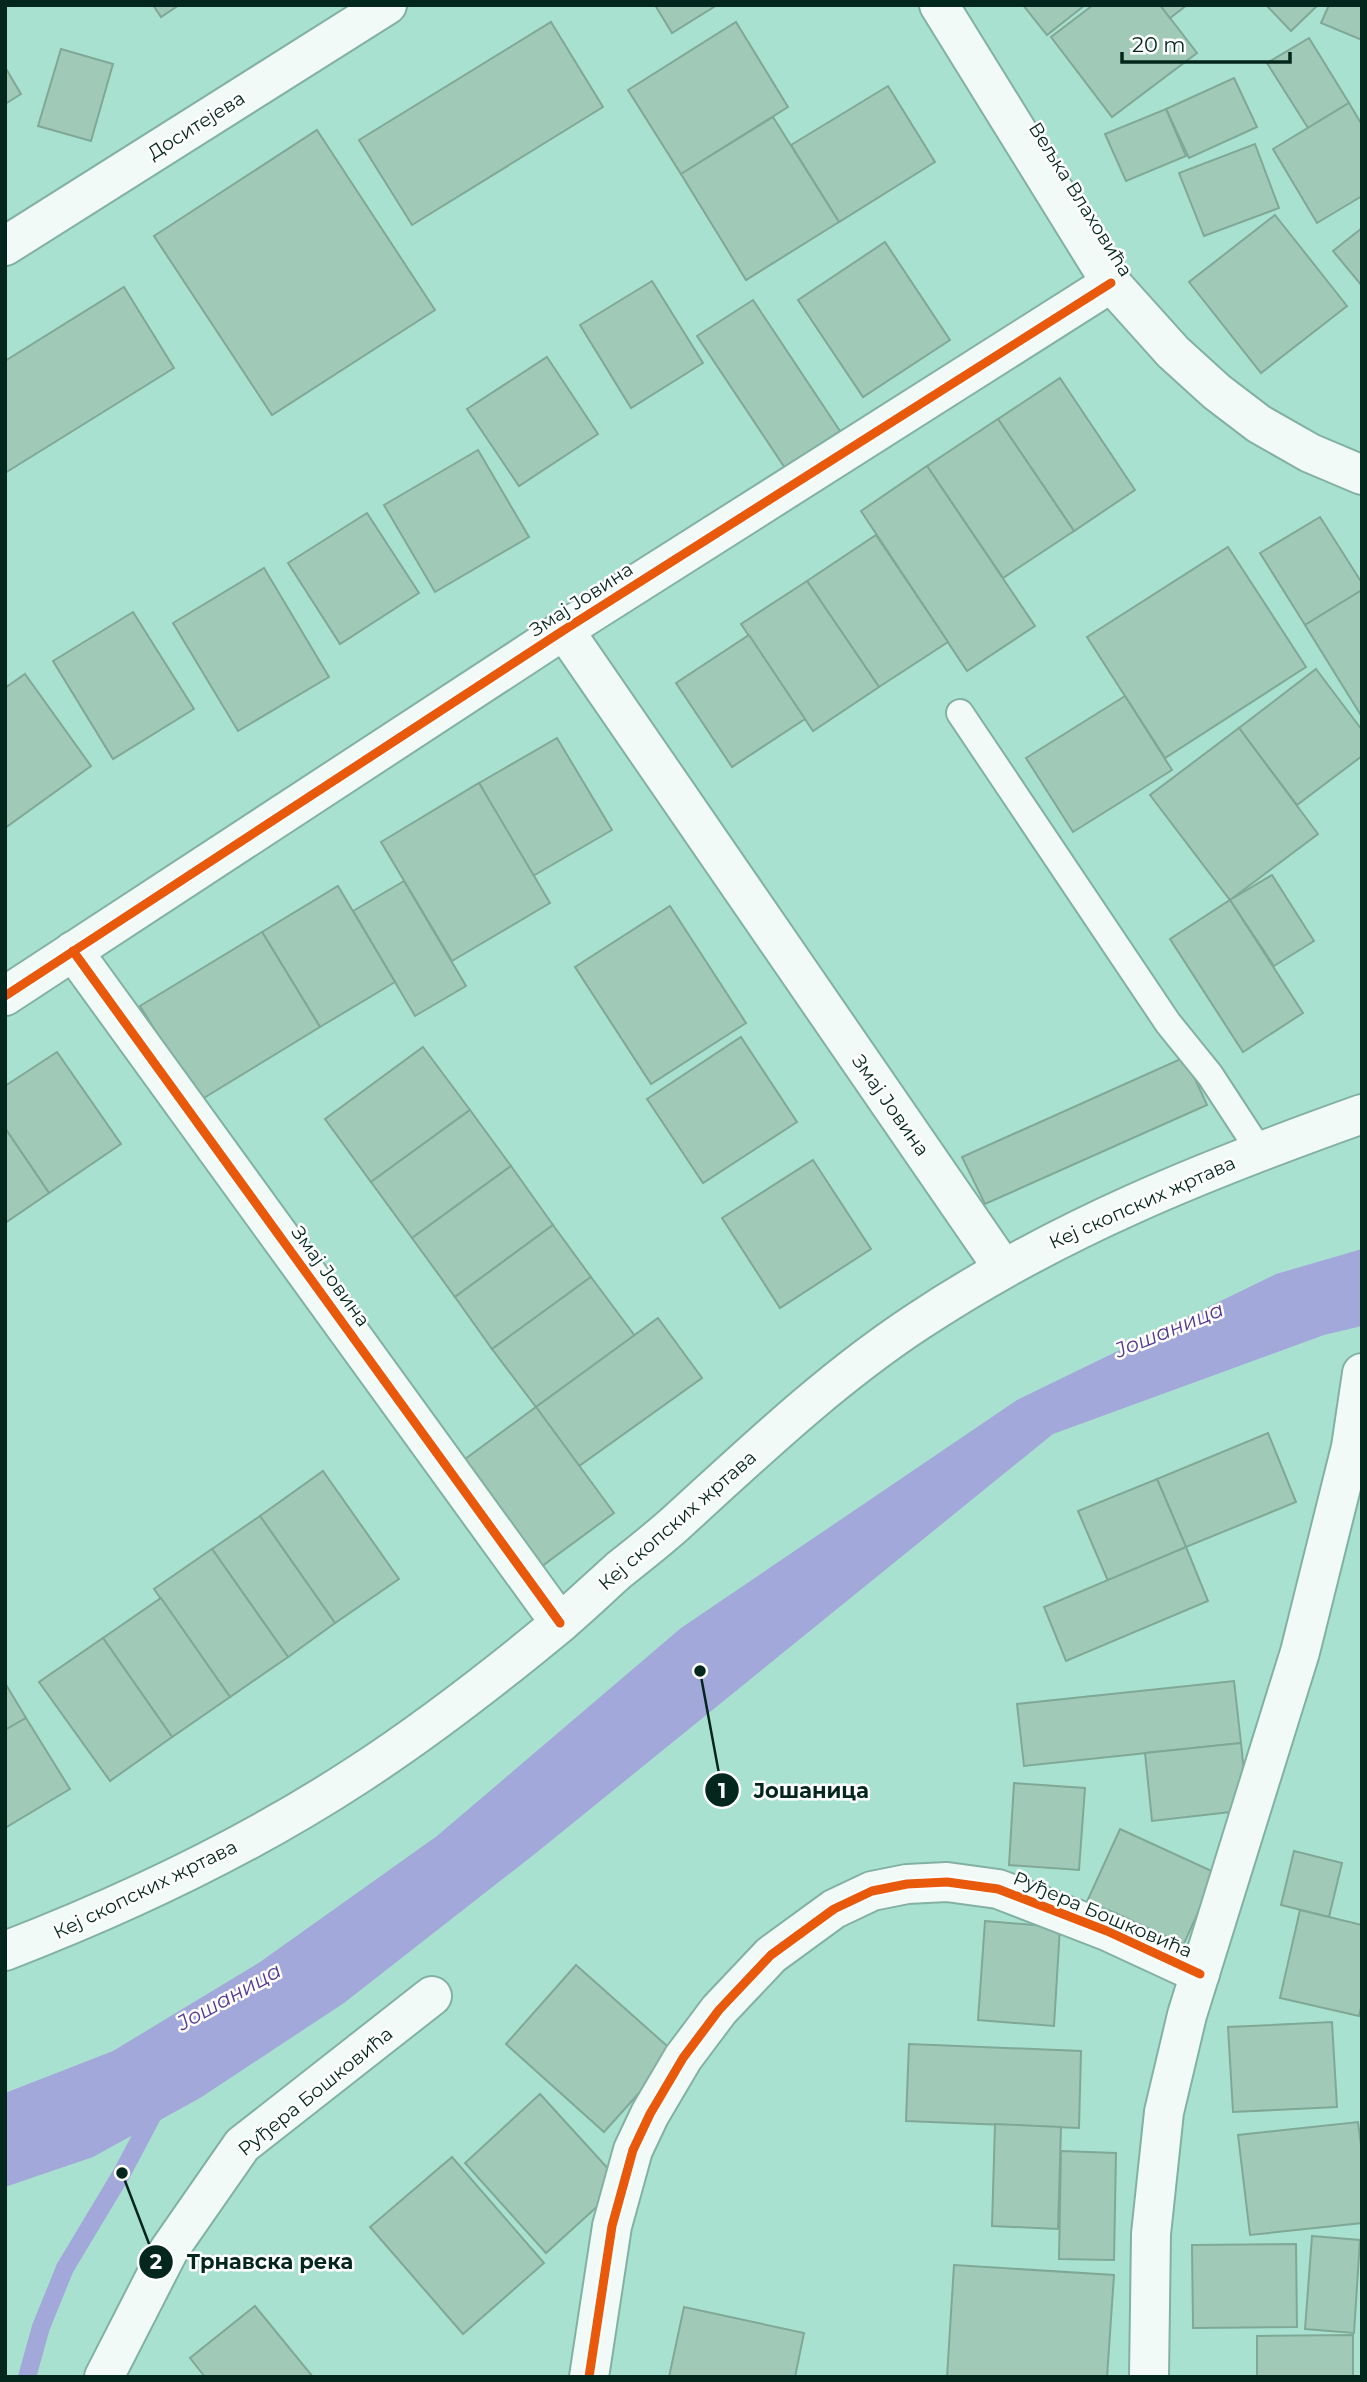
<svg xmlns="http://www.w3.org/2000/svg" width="1367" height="2382" viewBox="0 0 1367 2382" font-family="Montserrat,sans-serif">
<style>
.water{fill:#a3a8da}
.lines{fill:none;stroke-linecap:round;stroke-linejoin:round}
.stream{stroke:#a3a8da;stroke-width:18}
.building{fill:#a1c9b7;stroke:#80a897;stroke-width:2}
.lane-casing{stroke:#82b1a3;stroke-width:30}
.street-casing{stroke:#82b1a3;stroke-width:42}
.secondary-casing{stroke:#82b1a3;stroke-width:42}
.primary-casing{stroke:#82b1a3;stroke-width:42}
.lane{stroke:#f2faf8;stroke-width:26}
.street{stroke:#f2faf8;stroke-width:38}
.secondary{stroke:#f2faf8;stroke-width:38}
.primary{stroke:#f2faf8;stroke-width:38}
.cycleway-casing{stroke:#fff;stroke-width:13}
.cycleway{stroke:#e8590c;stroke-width:9}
.labels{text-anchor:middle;stroke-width:5;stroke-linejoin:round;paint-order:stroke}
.street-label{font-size:19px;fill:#03261d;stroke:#fff}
.water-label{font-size:21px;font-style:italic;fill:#543995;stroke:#fff}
.leader{fill:none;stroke:#03261d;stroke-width:2.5}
.callout-dot{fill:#03261d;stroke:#fff;stroke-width:2.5}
.mark-label{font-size:21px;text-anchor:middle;font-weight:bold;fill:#fff}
.callout-label{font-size:21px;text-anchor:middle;font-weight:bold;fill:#03261d;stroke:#fff;stroke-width:5;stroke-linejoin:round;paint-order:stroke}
</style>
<rect width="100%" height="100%" fill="#a9e1d0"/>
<!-- water -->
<path class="water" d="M 1362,1249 L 1362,1326 L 1324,1335 L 1053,1434 L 536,1853 L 344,2003 L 200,2098 L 93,2157 L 5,2187 L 5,2093 L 113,2051 L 260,1962 L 437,1836 L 681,1628 L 1017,1400 L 1276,1274 Z"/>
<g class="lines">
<!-- stream -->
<path class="stream" d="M 27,2377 L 41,2327 L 65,2268 L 122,2173 L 157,2107"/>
</g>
<!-- building -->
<g class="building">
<path d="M 153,5 L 179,5 L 161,17 Z"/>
<path d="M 655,5 L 717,5 L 672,33 Z"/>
<path d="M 1023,5 L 1085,5 L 1047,35 Z"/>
<path d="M 1093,5 L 1160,5 L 1197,53 L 1112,117 L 1051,37 Z"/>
<path d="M 1160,5 L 1187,5 L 1170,18 Z"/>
<path d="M 1266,5 L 1318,5 L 1291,31 Z"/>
<path d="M 1329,5 L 1362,5 L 1362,40 L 1321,23 Z"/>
<path d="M 551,22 L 603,107 L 412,225 L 359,140 Z"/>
<path d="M 736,22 L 788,107 L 681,174 L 628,90 Z"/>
<path d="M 1309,38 L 1349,103 L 1308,128 L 1267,63 Z"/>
<path d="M 61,49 L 113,64 L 91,141 L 38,126 Z"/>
<path d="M 5,67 L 21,94 L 5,104 Z"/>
<path d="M 1234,78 L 1257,127 L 1189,158 L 1166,109 Z"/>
<path d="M 888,86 L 935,162 L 839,222 L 791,145 Z"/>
<path d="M 1349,103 L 1362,125 L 1362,196 L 1317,223 L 1273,149 Z"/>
<path d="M 1166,109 L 1186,156 L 1126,181 L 1105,134 Z"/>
<path d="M 773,117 L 839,222 L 746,280 L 681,174 Z"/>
<path d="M 317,130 L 435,310 L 272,415 L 154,236 Z"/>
<path d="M 1255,144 L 1279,208 L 1204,236 L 1179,173 Z"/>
<path d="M 1275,215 L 1347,306 L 1261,373 L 1189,282 Z"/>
<path d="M 1362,228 L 1362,286 L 1333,251 Z"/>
<path d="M 885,242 L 950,340 L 863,397 L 798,300 Z"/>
<path d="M 652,281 L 703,363 L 631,408 L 580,325 Z"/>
<path d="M 124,287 L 174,368 L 5,473 L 5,361 Z"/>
<path d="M 753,300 L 840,431 L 785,468 L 697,336 Z"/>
<path d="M 547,357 L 598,434 L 519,486 L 467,409 Z"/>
<path d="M 1060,378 L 1135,490 L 1074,531 L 998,419 Z"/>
<path d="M 998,419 L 1074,531 L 1003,578 L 927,466 Z"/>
<path d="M 478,450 L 529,537 L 435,592 L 384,505 Z"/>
<path d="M 927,466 L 1035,626 L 967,671 L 861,511 Z"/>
<path d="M 367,513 L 419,593 L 340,644 L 288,563 Z"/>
<path d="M 1320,517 L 1362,583 L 1362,590 L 1305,625 L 1260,553 Z"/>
<path d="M 876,535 L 948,642 L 879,687 L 807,581 Z"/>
<path d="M 1228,547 L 1306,667 L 1165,758 L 1087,637 Z"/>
<path d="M 264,568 L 329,677 L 238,731 L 173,623 Z"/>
<path d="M 807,581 L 879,687 L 813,731 L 741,624 Z"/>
<path d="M 1362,590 L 1362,717 L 1305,625 Z"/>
<path d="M 133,612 L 194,709 L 113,759 L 53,661 Z"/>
<path d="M 749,635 L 805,719 L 732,767 L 676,683 Z"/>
<path d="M 1316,669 L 1362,730 L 1362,756 L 1297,805 L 1239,728 Z"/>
<path d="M 25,674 L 91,766 L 5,828 L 5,688 Z"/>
<path d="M 1125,696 L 1172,770 L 1073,832 L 1026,758 Z"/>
<path d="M 1239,728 L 1318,834 L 1230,900 L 1150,795 Z"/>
<path d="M 557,738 L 612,830 L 533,876 L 479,783 Z"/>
<path d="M 479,783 L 550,903 L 452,961 L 381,842 Z"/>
<path d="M 1272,875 L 1314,941 L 1274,966 L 1230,900 Z"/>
<path d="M 404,881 L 466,986 L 415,1016 L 353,911 Z"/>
<path d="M 338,886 L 395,982 L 320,1027 L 262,932 Z"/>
<path d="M 1230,900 L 1303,1013 L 1243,1052 L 1170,939 Z"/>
<path d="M 670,906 L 746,1023 L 651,1084 L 575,967 Z"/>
<path d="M 262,932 L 320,1027 L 199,1101 L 140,1006 Z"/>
<path d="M 741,1037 L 797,1122 L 703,1183 L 647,1099 Z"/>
<path d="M 423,1047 L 470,1110 L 371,1182 L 325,1119 Z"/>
<path d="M 57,1052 L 121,1144 L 49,1193 L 5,1128 L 5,1086 Z"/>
<path d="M 1185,1057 L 1207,1105 L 985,1204 L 962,1157 Z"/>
<path d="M 470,1110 L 511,1166 L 412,1238 L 371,1182 Z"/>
<path d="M 5,1128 L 49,1193 L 5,1223 Z"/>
<path d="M 813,1160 L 871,1249 L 780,1308 L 722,1218 Z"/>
<path d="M 511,1166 L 553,1225 L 455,1297 L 412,1238 Z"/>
<path d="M 553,1225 L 591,1277 L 492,1349 L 455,1297 Z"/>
<path d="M 591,1277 L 635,1336 L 536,1407 L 492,1349 Z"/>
<path d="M 658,1318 L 702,1378 L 579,1466 L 536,1407 Z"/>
<path d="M 536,1407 L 614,1513 L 538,1569 L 461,1462 Z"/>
<path d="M 1268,1433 L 1296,1502 L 1186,1547 L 1157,1479 Z"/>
<path d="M 323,1471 L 399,1579 L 335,1623 L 260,1516 Z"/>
<path d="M 1157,1479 L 1186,1547 L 1108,1581 L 1078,1511 Z"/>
<path d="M 260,1516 L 335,1623 L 288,1657 L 212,1549 Z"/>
<path d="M 1186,1547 L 1208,1601 L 1066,1661 L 1044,1607 Z"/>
<path d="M 212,1549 L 288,1657 L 230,1697 L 154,1589 Z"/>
<path d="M 161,1598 L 230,1697 L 172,1737 L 103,1638 Z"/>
<path d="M 103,1638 L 172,1737 L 110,1781 L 39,1682 Z"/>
<path d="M 1234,1681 L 1241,1743 L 1024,1766 L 1017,1704 Z"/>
<path d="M 5,1683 L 26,1718 L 5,1730 Z"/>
<path d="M 26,1718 L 70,1789 L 5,1828 L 5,1730 Z"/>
<path d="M 1241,1743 L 1248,1810 L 1152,1821 L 1145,1753 Z"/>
<path d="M 1014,1783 L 1085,1788 L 1079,1870 L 1009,1865 Z"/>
<path d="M 1120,1829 L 1216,1873 L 1181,1950 L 1085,1906 Z"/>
<path d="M 1294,1851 L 1342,1863 L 1329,1917 L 1281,1905 Z"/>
<path d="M 1300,1910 L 1362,1925 L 1362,2003 L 1359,2016 L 1280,1998 Z"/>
<path d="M 985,1921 L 1060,1927 L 1054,2026 L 978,2020 Z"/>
<path d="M 576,1965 L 675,2053 L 604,2132 L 506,2044 Z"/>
<path d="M 1332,2022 L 1337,2107 L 1233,2112 L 1228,2027 Z"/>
<path d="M 909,2044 L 1081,2051 L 1079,2128 L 906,2121 Z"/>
<path d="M 540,2094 L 622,2184 L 546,2253 L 465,2163 Z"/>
<path d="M 1358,2122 L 1362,2153 L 1362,2223 L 1250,2235 L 1238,2135 Z"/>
<path d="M 995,2124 L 1061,2127 L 1058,2229 L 992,2226 Z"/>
<path d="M 1061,2151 L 1116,2153 L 1114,2260 L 1059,2259 Z"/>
<path d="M 452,2157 L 544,2263 L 463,2334 L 370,2227 Z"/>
<path d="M 1312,2236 L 1360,2240 L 1354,2333 L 1305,2329 Z"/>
<path d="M 1296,2244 L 1297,2327 L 1193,2328 L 1192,2245 Z"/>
<path d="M 954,2265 L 1114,2275 L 1107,2377 L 947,2377 Z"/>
<path d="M 255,2306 L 313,2377 L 205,2377 L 190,2358 Z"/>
<path d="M 684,2307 L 804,2333 L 795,2377 L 669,2377 Z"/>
<path d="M 1353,2335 L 1353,2377 L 1257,2377 L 1257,2336 Z"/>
</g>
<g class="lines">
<defs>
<path id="lane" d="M 960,713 L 1168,1023 L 1210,1075 L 1259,1150"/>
<g id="street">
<path d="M 5,246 L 387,5"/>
<path d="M 564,630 L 1003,1268"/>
<path d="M 73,951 L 560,1623"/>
<path d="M 5,996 L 564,630 L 1111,283"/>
<path d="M 104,2377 L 169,2250 L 242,2145 L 432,1996"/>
<path d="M 589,2377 L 612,2226 L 633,2150 L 650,2114 L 683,2058 L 719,2010 L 771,1955 L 834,1909 L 872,1891 L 907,1884 L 947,1882 L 998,1889 L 1107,1931 L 1200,1974"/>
</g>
<g id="secondary">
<path d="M 939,5 L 1111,283 L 1173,352 L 1217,392 L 1259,424 L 1310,453 L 1362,475"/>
<path d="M 1149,2377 L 1151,2234 L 1164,2112 L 1187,2015 L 1300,1652 L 1351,1447 L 1362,1373"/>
</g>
<path id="primary" d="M 5,1951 C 127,1904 249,1846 359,1774 C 428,1729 495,1677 559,1624 C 579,1607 599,1588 619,1570 C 638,1555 657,1540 675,1524 C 753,1453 829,1380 917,1322 C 1057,1229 1205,1170 1362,1114"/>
</defs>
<!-- lane casing -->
<use href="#lane" class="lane-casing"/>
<!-- street casing -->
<use href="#street" class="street-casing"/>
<!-- secondary casing -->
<use href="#secondary" class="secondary-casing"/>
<!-- primary casing -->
<use href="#primary" class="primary-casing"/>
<!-- lane -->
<use href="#lane" class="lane"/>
<!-- street -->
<use href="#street" class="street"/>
<!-- secondary -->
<use href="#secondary" class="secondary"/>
<!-- primary -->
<use href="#primary" class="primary"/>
<defs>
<g id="cycleway">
<path d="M 73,951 L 560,1623"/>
<path d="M 5,996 L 564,630 L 1111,283"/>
<path d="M 589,2377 L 612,2226 L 633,2150 L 650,2114 L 683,2058 L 719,2010 L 771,1955 L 834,1909 L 872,1891 L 907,1884 L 947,1882 L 998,1889 L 1107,1931 L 1200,1974"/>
</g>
</defs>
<!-- cycleway casing -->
<use href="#cycleway" class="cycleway-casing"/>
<!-- cycleway -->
<use href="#cycleway" class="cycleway"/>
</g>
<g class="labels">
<!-- street labels -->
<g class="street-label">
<text transform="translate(196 125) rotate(-32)" y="7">Доситејева</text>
<text transform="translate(1081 199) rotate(58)" y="7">Вељка Влаховића</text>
<text transform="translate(581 599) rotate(-33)" y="7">Змај Јовина</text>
<text transform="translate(891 1105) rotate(55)" y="7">Змај Јовина</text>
<text transform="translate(1142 1202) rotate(-24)" y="7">Кеј скопских жртава</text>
<text transform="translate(331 1276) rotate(54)" y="7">Змај Јовина</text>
<text transform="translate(677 1520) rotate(-41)" y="7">Кеј скопских жртава</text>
<text transform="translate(145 1889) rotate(-26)" y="7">Кеј скопских жртава</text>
<text transform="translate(1103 1914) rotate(23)" y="7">Руђера Бошковића</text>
<text transform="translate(315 2091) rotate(-39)" y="7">Руђера Бошковића</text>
</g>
<!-- water labels -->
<g class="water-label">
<text transform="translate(1169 1330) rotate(-22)" y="7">Јошаница</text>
<text transform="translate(229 1997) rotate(-29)" y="7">Јошаница</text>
</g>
</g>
<!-- callouts -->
<path class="leader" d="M700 1671L722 1790M122 2173L156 2262"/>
<g class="callout-dot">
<circle cx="700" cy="1671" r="7"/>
<circle cx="122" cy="2173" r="7"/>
<circle cx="722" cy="1790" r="18"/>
<circle cx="156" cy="2262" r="18"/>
</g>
<g class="mark-label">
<text x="722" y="1798">1</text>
<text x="156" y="2269">2</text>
</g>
<g class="callout-label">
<text x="811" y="1798">Јошаница</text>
<text x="270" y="2269">Трнавска река</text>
</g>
<!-- border -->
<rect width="1367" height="2382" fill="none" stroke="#03261d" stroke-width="14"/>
<!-- scale -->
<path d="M1122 52v10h168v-10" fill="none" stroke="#03261d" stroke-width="3.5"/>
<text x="1132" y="52" font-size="21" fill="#03261d" stroke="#ffffff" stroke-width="5" paint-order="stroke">20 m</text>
</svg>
